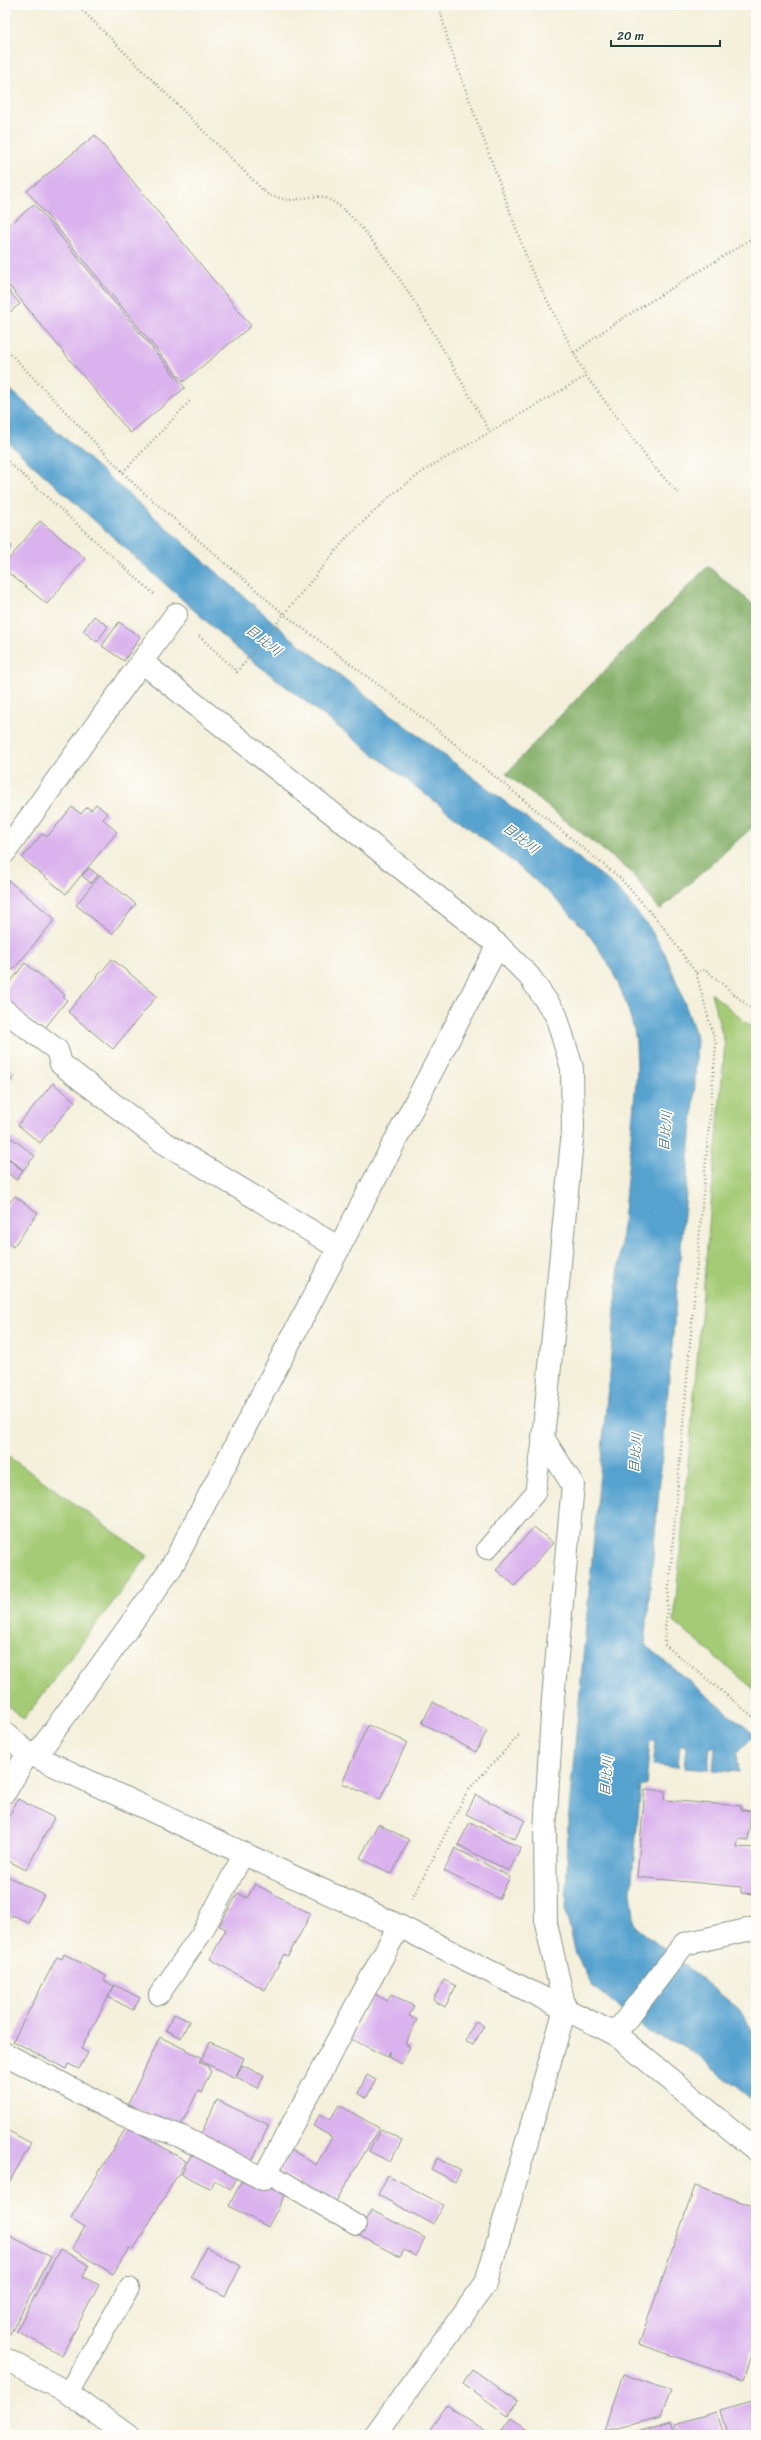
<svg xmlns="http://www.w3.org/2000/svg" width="761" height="2440" viewBox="0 0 761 2440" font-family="Sriracha,'Klee One',sans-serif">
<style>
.green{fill:#a5cb76;stroke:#628455}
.forest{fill:#84af67;stroke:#52764e}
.water{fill:#57a2cf;stroke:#3b7082}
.building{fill:#dab2ee}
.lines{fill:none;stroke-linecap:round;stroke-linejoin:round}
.service-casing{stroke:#8a9688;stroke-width:22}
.minor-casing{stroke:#8a9688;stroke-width:24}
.path{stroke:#8a9688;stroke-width:2.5;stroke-dasharray:1 3;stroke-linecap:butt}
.service{stroke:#fff;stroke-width:20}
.minor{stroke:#fff;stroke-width:22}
.labels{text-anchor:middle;stroke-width:3.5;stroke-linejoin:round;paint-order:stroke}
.water-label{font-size:14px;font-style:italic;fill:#33606a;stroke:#fdfcf7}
</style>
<rect width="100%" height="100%" fill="#fdfcf7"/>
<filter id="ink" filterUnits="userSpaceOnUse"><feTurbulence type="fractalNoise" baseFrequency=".025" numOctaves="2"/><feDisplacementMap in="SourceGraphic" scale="8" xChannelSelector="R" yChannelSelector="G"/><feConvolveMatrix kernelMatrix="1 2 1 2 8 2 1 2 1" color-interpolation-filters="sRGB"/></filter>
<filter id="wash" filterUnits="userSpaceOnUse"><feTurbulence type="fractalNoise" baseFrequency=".012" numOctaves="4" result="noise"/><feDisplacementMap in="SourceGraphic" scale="16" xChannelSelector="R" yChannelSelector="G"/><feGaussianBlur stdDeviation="0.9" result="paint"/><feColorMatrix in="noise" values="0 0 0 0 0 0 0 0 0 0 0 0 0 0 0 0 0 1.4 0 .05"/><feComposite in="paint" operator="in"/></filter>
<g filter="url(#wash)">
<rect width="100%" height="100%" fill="#f4f0dc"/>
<!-- green -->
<g class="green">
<path d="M 711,993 L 756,1031 L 756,1691 L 674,1622 L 725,1044 Z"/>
<path d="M 5,1454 L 148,1556 L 24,1719 L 5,1704 Z"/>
</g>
<!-- forest -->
<path class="forest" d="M 708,566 L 756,607 L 756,824 L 660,910 L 630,871 L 506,774 L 549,727 Z"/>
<!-- water -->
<path class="water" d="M 5,385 L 290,637 L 615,886 L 649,927 L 665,954 L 680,990 L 697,1038 L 694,1103 L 645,1645 L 755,1735 L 737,1753 L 739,1772 L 713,1770 L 715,1748 L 710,1747 L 708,1770 L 684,1768 L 686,1745 L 680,1745 L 678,1767 L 653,1765 L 656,1741 L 650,1741 L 646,1786 L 641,1786 L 631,1891 L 635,1926 L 739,2009 L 756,2036 L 756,2103 L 686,2046 L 651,2034 L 593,1987 L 576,1955 L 566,1912 L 568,1821 L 637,1070 C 636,1057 637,1043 634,1030 C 614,952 579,919 521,868 L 236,648 L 5,440 Z"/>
<g id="blocks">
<!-- building -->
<g class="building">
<path d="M 95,135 L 251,326 L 183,382 L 27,191 Z"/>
<path d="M 34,204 L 185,388 L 130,433 L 5,281 L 5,229 Z"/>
<path d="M 5,286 L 20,304 L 5,316 Z"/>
<path d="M 40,521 L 85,558 L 47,604 L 5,570 L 5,564 Z"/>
<path d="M 5,541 L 12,546 L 5,554 Z"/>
<path d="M 94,616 L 108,626 L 97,642 L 83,631 Z"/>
<path d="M 119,622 L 140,637 L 124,661 L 102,646 Z"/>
<path d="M 96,804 L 108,814 L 103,819 L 117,832 L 66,894 L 22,858 L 42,834 L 47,837 L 72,807 L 81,814 L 87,807 L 91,810 Z"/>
<path d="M 89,868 L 98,875 L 91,883 L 82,876 Z"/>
<path d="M 100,875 L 136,904 L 112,934 L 76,905 Z"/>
<path d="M 9,881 L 55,919 L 13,970 L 5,964 L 5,886 Z"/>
<path d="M 112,959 L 157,996 L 113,1049 L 68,1012 Z"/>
<path d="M 25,963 L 65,995 L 63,997 L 67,1000 L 45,1028 L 40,1027 L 5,999 L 5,989 Z"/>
<path d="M 5,1068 L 14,1076 L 5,1087 Z"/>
<path d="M 53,1083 L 75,1101 L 40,1143 L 18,1125 Z"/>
<path d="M 12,1138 L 35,1156 L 23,1170 L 5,1155 L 5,1147 Z"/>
<path d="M 5,1156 L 23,1171 L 16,1180 L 5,1170 Z"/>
<path d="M 15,1196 L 38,1213 L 13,1247 L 5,1240 L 5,1209 Z"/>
<path d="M 534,1527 L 553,1543 L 515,1586 L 496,1570 Z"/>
<path d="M 433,1702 L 487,1731 L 476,1752 L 422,1723 Z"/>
<path d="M 368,1725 L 407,1742 L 380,1800 L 342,1783 Z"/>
<path d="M 645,1789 L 665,1791 L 664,1800 L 741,1806 L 741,1810 L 751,1811 L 748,1840 L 738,1839 L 737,1847 L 756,1848 L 756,1894 L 741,1893 L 741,1887 L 637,1877 Z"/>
<path d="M 476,1795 L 525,1820 L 515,1839 L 466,1814 Z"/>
<path d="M 18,1799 L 54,1818 L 26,1870 L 5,1859 L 5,1823 Z"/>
<path d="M 470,1822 L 521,1848 L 509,1871 L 458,1845 Z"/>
<path d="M 378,1824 L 409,1840 L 392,1874 L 360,1858 Z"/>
<path d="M 455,1848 L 510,1877 L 499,1899 L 444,1871 Z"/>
<path d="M 5,1875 L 44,1895 L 29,1923 L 12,1915 L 11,1918 L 5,1915 Z"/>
<path d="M 255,1884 L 311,1914 L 288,1956 L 284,1954 L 265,1990 L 210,1959 L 226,1929 L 219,1926 L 238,1893 L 247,1898 Z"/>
<path d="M 64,1954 L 106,1976 L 104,1981 L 114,1986 L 81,2049 L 88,2053 L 79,2069 L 68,2064 L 66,2069 L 13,2041 L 57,1957 L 62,1959 Z"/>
<path d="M 444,1980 L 456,1986 L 445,2007 L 433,2000 Z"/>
<path d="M 115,1985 L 140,1998 L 133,2010 L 108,1997 Z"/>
<path d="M 375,1994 L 387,2001 L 391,1994 L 414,2006 L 409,2016 L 417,2020 L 405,2044 L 410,2047 L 401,2064 L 388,2057 L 390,2051 L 387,2057 L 351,2039 Z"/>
<path d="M 174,2014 L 189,2021 L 181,2038 L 166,2030 Z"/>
<path d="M 476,2021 L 484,2026 L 473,2045 L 465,2041 Z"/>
<path d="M 160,2037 L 201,2057 L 199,2062 L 209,2067 L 208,2069 L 211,2071 L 201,2093 L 198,2091 L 179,2129 L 128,2104 Z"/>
<path d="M 210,2042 L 244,2058 L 235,2078 L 201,2061 Z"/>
<path d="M 242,2065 L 264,2076 L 258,2088 L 236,2077 Z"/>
<path d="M 367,2075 L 376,2080 L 366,2098 L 358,2093 Z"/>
<path d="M 217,2100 L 269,2125 L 252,2161 L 200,2136 Z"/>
<path d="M 339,2105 L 379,2128 L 334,2205 L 279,2172 L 292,2150 L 316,2165 L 332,2137 L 313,2126 L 320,2114 L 330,2120 Z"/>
<path d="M 127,2126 L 186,2161 L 133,2250 L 129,2248 L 113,2274 L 72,2249 L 85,2227 L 71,2218 Z"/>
<path d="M 5,2129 L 31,2143 L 6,2188 L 5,2188 Z"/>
<path d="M 381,2129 L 402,2140 L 390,2162 L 369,2151 Z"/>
<path d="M 194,2150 L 238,2176 L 231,2189 L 214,2180 L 210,2188 L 181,2174 Z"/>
<path d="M 437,2158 L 461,2171 L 455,2182 L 431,2169 Z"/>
<path d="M 245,2174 L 285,2195 L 268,2227 L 229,2206 Z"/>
<path d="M 388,2175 L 443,2205 L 433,2224 L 378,2195 Z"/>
<path d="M 695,2186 L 756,2207 L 756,2341 L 743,2380 L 639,2344 Z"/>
<path d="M 371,2210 L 425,2238 L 415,2256 L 404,2250 L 400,2257 L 358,2235 Z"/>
<path d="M 6,2234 L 51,2257 L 10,2334 L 5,2331 Z"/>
<path d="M 206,2247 L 241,2266 L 225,2296 L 191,2277 Z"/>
<path d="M 60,2249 L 89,2265 L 83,2277 L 99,2285 L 62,2355 L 16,2331 Z"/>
<path d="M 472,2369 L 518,2401 L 508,2416 L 463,2383 Z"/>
<path d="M 623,2374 L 671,2391 L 661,2417 L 604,2431 Z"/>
<path d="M 756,2400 L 756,2435 L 727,2435 L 720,2410 Z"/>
<path d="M 447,2405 L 490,2435 L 426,2435 Z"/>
<path d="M 716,2412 L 722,2434 L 678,2435 L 675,2424 Z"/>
<path d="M 511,2418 L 535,2435 L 498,2435 Z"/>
<path d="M 671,2421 L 675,2435 L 624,2435 Z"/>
</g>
</g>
</g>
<g filter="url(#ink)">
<use href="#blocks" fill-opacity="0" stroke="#8a9688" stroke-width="1"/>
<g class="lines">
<defs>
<g id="service">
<path d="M 487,1549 L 535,1493 L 543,1438"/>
<path d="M 159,1995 L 203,1931 L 244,1853"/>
<path d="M 267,2172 L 356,2225"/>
<path d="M 68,2393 L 129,2288"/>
</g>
<g id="minor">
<path d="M 142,662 L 498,945 L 529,976 L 556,1015 L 572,1068 L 573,1130 L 543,1438 L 573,1485 L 553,1698 L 545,1831 L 546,1923 L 565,2009 L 486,2283 L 375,2435"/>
<path d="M 5,852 L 176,614"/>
<path d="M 5,1011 L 57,1050 L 61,1064 L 163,1142 L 339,1248"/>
<path d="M 5,1734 L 28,1753 L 399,1926 L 615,2034 L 756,2150"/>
<path d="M 36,1756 L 171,1568 L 498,945"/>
<path d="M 5,1792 L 28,1753"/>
<path d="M 615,2034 L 684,1944 L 756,1928"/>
<path d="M 5,2054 L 124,2116 L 180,2136 L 263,2179 L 399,1926"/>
<path d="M 5,2359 L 68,2393 L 127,2435"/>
</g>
</defs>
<!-- service casing -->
<use href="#service" class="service-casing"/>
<!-- minor casing -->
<use href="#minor" class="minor-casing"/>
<!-- path -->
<g class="path">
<path d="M 77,5 L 267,194 C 275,197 284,200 293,200 C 302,199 315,195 323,197 C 371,210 462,384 490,432"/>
<path d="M 439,5 L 448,41 L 530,267 L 586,376 L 654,467 L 679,494"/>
<path d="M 5,348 L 136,486 L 285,615 L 424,719 L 620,878 L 661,924 L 696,973 L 716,1045 L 664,1644 L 756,1719"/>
<path d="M 574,353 L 612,325 L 756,236"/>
<path d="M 5,459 L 154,594"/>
<path d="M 123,472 L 191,400"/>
<path d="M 199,636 L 237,672 L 347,537 L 394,493 L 425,470 L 586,376"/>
<path d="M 696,973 L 705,969 L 756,1013"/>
<path d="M 412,1899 L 468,1790 L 520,1734"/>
</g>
<!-- service -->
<use href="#service" class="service"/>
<!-- minor -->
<use href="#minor" class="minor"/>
</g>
</g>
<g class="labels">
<!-- water labels -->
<g class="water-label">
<text transform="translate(264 640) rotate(38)" y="5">目比川</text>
<text transform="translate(521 838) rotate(37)" y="5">目比川</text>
<text transform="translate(665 1131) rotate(-85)" y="5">目比川</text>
<text transform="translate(635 1453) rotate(-85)" y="5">目比川</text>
<text transform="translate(606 1776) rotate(-85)" y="5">目比川</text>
</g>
</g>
<!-- margin -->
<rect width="761" height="2440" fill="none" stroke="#fdfcf7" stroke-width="20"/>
<!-- scale -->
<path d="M611 40v6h109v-6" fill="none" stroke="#1f3d34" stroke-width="2"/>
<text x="617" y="40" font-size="12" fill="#1f3d34" stroke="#fdfcf7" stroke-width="3" paint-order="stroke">20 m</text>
</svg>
